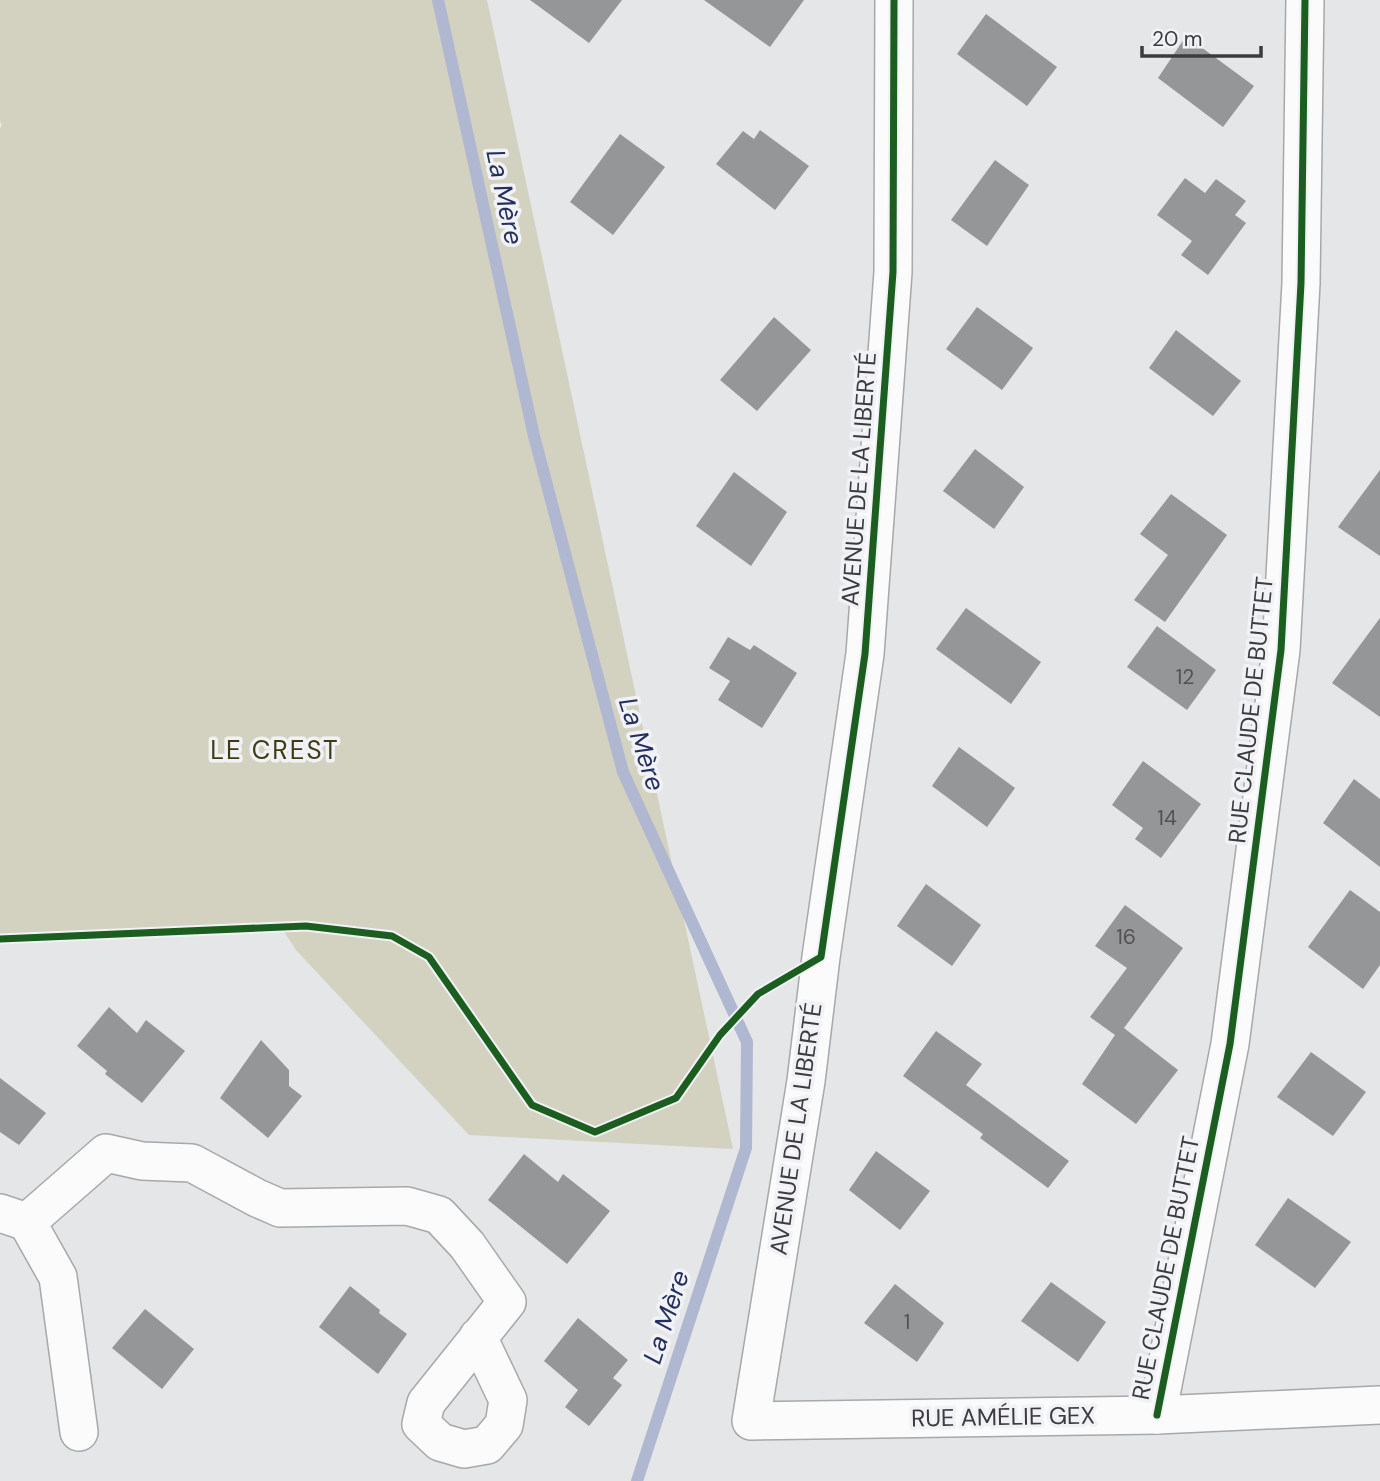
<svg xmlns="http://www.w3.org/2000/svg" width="1380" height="1481" viewBox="0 0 1380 1481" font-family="'DM Sans',sans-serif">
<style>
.green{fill:#d3d1bf}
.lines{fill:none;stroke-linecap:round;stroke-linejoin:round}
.stream{stroke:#afb7d1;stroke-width:12}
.building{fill:#959698}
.minor-casing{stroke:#a7a8a9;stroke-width:40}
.minor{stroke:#fbfbfc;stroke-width:37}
.cycleway-casing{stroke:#f0f2f6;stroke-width:11}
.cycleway{stroke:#1b5e20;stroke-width:7}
.labels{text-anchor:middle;stroke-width:7;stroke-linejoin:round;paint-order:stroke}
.number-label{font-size:21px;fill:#525254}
.street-label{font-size:24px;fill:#3c3c3e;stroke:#f0f2f6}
.water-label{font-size:26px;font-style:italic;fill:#252f5e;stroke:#f0f2f6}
.neighbourhood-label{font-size:26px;letter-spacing:2px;fill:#423b11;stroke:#f0f2f6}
</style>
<rect width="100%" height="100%" fill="#e4e6e8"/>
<!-- green -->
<path class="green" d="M 0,0 L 487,0 L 733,1149 L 469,1135 L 296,950 L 281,927 L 0,939 L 0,128 L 2,126 L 0,120 Z"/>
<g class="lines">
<!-- stream -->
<path class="stream" d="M 438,0 L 534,436 L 623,772 L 747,1042 L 746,1148 L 637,1481"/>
</g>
<!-- building -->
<g class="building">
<path d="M 530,0 L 622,0 L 589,43 Z"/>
<path d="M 704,0 L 804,0 L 770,47 Z"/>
<path d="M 986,14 L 1057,67 L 1027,106 L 957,54 Z"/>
<path d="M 1186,36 L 1254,86 L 1223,127 L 1158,78 Z"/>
<path d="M 760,130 L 809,166 L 775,210 L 716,164 L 743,131 L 754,139 Z"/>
<path d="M 620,134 L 665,167 L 613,235 L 570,202 Z"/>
<path d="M 995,160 L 1029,185 L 987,246 L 951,220 Z"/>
<path d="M 1185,178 L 1205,193 L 1216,179 L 1246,201 L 1235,215 L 1246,223 L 1208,275 L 1181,255 L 1192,241 L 1157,215 Z"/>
<path d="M 977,307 L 1033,348 L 1002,390 L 946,349 Z"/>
<path d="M 774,317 L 811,350 L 757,411 L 720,380 Z"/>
<path d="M 1176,330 L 1241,381 L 1213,416 L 1149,368 Z"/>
<path d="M 975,449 L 1024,487 L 994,529 L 943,491 Z"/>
<path d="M 1380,470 L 1380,556 L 1338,527 Z"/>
<path d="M 734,472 L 787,512 L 751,566 L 696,526 Z"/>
<path d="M 1171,494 L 1227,535 L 1165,622 L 1134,600 L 1168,555 L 1140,534 Z"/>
<path d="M 966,608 L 1041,662 L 1011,704 L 936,649 Z"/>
<path d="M 1380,618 L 1380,717 L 1332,683 Z"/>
<path d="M 1157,626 L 1216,670 L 1187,710 L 1127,667 Z"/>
<path d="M 728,637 L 750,650 L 754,645 L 797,673 L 762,728 L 718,700 L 730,681 L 709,668 Z"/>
<path d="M 959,747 L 1015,788 L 987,827 L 932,786 Z"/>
<path d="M 1143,761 L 1201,804 L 1161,858 L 1135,839 L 1143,828 L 1112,805 Z"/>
<path d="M 1354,779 L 1380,799 L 1380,867 L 1323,823 Z"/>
<path d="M 926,884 L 981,925 L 952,966 L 897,926 Z"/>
<path d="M 1350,890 L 1380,912 L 1380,965 L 1363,989 L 1308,947 Z"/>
<path d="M 1125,905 L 1183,948 L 1124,1028 L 1178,1070 L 1136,1124 L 1082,1084 L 1115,1035 L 1090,1017 L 1127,968 L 1095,946 Z"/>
<path d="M 109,1007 L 137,1033 L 146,1020 L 185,1051 L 142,1103 L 105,1074 L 107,1071 L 77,1046 Z"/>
<path d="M 936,1031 L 982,1064 L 966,1085 L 1069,1161 L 1048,1188 L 980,1138 L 983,1134 L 903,1076 Z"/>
<path d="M 261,1040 L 289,1070 L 289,1086 L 302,1096 L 268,1138 L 220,1098 Z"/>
<path d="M 1311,1052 L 1366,1092 L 1333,1136 L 1277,1097 Z"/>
<path d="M 0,1078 L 46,1113 L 19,1145 L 0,1132 Z"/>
<path d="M 876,1151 L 930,1191 L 900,1230 L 849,1190 Z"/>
<path d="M 524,1154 L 558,1182 L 563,1174 L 610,1211 L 567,1264 L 488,1200 Z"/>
<path d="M 1288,1198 L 1351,1242 L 1315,1288 L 1255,1245 Z"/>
<path d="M 1051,1282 L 1106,1322 L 1078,1362 L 1021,1321 Z"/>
<path d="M 895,1284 L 944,1323 L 917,1362 L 864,1323 Z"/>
<path d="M 350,1286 L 380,1310 L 379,1313 L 407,1334 L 378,1374 L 319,1327 Z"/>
<path d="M 145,1309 L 194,1349 L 162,1389 L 112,1348 Z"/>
<path d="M 578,1318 L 628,1360 L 613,1378 L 622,1385 L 589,1426 L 565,1407 L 578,1390 L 544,1361 Z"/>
</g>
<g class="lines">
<defs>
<g id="minor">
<path d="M 894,0 L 893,272 L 865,654 L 821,957 L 806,1081 L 751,1421 L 1157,1415 L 1380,1405"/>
<path d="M 0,1213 L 27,1222 L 106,1153 L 142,1161 L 192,1163 L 257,1198 L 280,1208 L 407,1206 L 439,1215 L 467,1245 L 507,1302 L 426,1403 L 421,1424 L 440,1442 L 464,1449 L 487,1445 L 504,1425 L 508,1400 L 478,1337"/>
<path d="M 27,1222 L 58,1277 L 79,1432"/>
<path d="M 1157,1415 L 1230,1044 L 1281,650 L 1301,283 L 1305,0"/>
</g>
</defs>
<!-- minor casing -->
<use href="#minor" class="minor-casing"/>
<!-- minor -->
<use href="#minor" class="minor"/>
<defs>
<g id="cycleway">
<path d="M 0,939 L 306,926 L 392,936 L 429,957 L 532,1105 L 595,1132 L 676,1098 L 720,1035 L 758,994 L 821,957 L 865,654 L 893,272 L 894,0"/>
<path d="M 1157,1415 L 1230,1044 L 1281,650 L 1301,283 L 1305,0"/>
</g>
</defs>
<!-- cycleway casing -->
<use href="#cycleway" class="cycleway-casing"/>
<!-- cycleway -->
<use href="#cycleway" class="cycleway"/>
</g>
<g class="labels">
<!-- number labels -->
<g class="number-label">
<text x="1185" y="684">12</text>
<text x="1167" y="825">14</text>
<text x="1126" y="944">16</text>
<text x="907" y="1329">1</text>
</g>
<!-- street labels -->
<g class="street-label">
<text transform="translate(859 479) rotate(-86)" y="8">AVENUE DE LA LIBERTÉ</text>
<text transform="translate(1251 710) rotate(-84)" y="8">RUE CLAUDE DE BUTTET</text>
<text transform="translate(796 1129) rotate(-82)" y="8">AVENUE DE LA LIBERTÉ</text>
<text transform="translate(1166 1268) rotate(-79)" y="8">RUE CLAUDE DE BUTTET</text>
<text transform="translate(1003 1417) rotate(-1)" y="8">RUE AMÉLIE GEX</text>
</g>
<!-- water labels -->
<g class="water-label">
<text transform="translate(505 197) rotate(78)" y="9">La Mère</text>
<text transform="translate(642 744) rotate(72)" y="9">La Mère</text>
<text transform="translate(666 1317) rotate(-72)" y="9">La Mère</text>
</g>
<!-- neighbourhood labels -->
<g class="neighbourhood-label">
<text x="275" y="759">LE CREST</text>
</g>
</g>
<!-- scale -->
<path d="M1142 46v10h119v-10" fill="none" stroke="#3c3c3e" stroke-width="3.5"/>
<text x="1152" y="46" font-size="21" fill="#3c3c3e" stroke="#f0f2f6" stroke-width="5" paint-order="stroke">20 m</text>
</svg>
